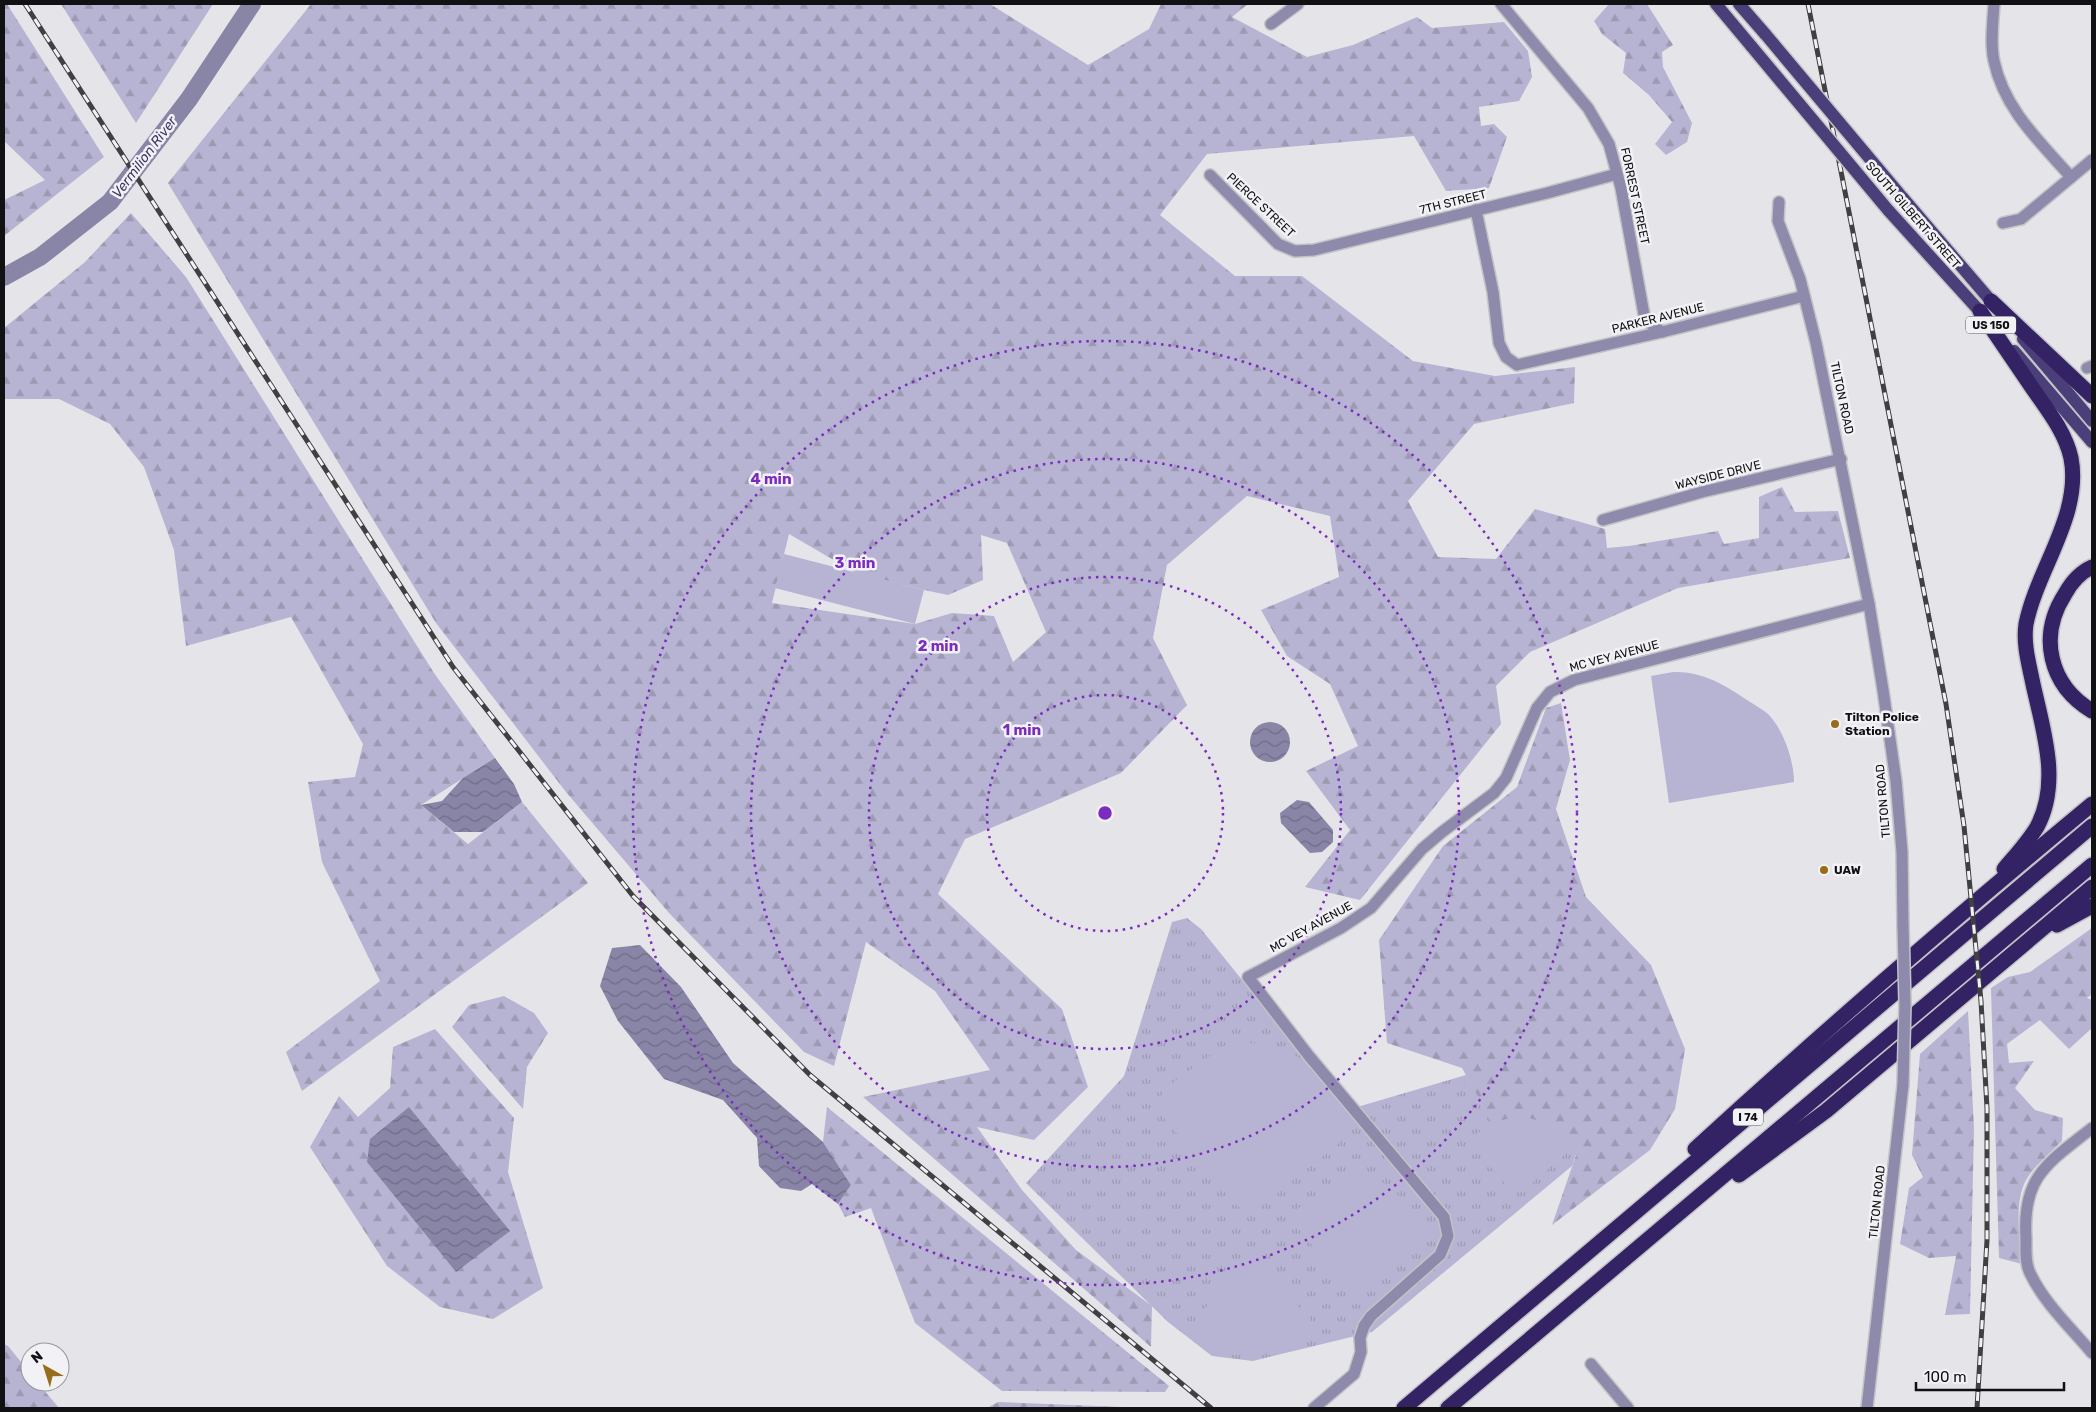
<svg xmlns="http://www.w3.org/2000/svg" width="2096" height="1412" viewBox="0 0 2096 1412" font-family="Rubik,sans-serif">
<style>
.forest{fill:url(#forest-firs);fill-rule:evenodd}
.park{fill:url(#park-tufts)}
.pitch{fill:#b7b3d2}
.water{fill:url(#water-waves)}
.lines{fill:none;stroke-linecap:round;stroke-linejoin:round}
.river{stroke:#8985a7;stroke-width:18}
.minor-casing{stroke:#c3c3c7;stroke-width:14}
.primary-casing{stroke:#c3c3c7;stroke-width:15}
.motorway-casing{stroke:#c3c3c7;stroke-width:18}
.minor{stroke:#8e8aac;stroke-width:11}
.primary{stroke:#4a3f78;stroke-width:12}
.motorway{stroke:#332264;stroke-width:15}
.rail-casing{stroke:#403f41;stroke-width:5}
.rail{stroke:#f2f2f6;stroke-width:3;stroke-dasharray:9;stroke-linecap:butt}
.minor-bridge-casing{stroke:#c3c3c7;stroke-width:14;stroke-linecap:butt}
.primary-bridge-casing{stroke:#c3c3c7;stroke-width:15;stroke-linecap:butt}
.minor-bridge{stroke:#8e8aac;stroke-width:11}
.primary-bridge{stroke:#4a3f78;stroke-width:12}
.ring{fill:none;stroke:#7b2cbf;stroke-width:2.5;stroke-dasharray:2.5 5}
.poi-dot{fill:#966d18;stroke:#f2f2f6;stroke-width:2}
.labels{text-anchor:middle;stroke-width:5;stroke-linejoin:round;paint-order:stroke}
.shield{fill:#f2f2f6;stroke:#545456;stroke-width:1}
.shield-label{font-size:11px;font-weight:bold;fill:#111012}
.street-label{font-size:12px;fill:#111012;stroke:#f2f2f6}
.poi-label{font-size:12px;font-weight:bold;fill:#111012;stroke:#f2f2f6;text-anchor:start}
.water-label{font-size:14px;font-style:italic;fill:#3e3565;stroke:#f2f2f6}
.centre{fill:#7b2cbf;stroke:#f2f2f6;stroke-width:2.5}
.ring-label{font-size:15px;text-anchor:middle;font-weight:bold;fill:#7b2cbf;stroke:#f2f2f6;stroke-width:5;stroke-linejoin:round;paint-order:stroke}
</style>
<defs>
<pattern id="forest-firs" width="22" height="20" patternUnits="userSpaceOnUse" patternTransform="scale(1.25)"><rect width="22" height="20" fill="#b7b3d2"/><path d="M5 1l3.5 6h-7zM16 11l3.5 6h-7z" fill="#9c99b3"/></pattern>
<pattern id="park-tufts" width="24" height="20" patternUnits="userSpaceOnUse" patternTransform="scale(1.25)"><rect width="24" height="20" fill="#b7b3d2"/><path d="M3 7l-1-3M5 7V3M7 7l1-3M15 17l-1-3M17 17v-4M19 17l1-3" fill="none" stroke="#9c99b3"/></pattern>
<pattern id="water-waves" width="16" height="10" patternUnits="userSpaceOnUse" patternTransform="scale(1.25)"><rect width="16" height="10" fill="#8985a7"/><path d="M0 5q4-4 8 0t8 0" fill="none" stroke="#6f6b87"/></pattern>
</defs>
<rect width="100%" height="100%" fill="#e5e5e9"/>
<!-- forest -->
<g class="forest">
<path d="M 4,4 L 7,4 L 104,157 L 4,236 L 4,200 L 45,180 L 4,141 Z"/>
<path d="M 61,4 L 213,4 L 136,123 Z"/>
<path d="M 311,4 L 990,4 L 1088,65 L 1149,29 L 1161,4 L 1248,4 L 1232,17 L 1307,57 L 1353,45 L 1417,17 L 1432,28 L 1504,22 L 1528,51 L 1532,77 L 1519,101 L 1479,107 L 1481,126 L 1494,124 L 1507,137 L 1489,188 L 1446,191 L 1414,136 L 1207,154 L 1160,215 L 1235,276 L 1302,276 L 1413,361 L 1495,376 L 1575,367 L 1574,403 L 1474,424 L 1408,501 L 1438,557 L 1496,559 L 1535,509 L 1605,529 L 1607,548 L 1629,546 L 1718,531 L 1724,544 L 1759,538 L 1759,497 L 1782,487 L 1795,512 L 1838,511 L 1850,558 L 1678,588 L 1530,652 L 1496,686 L 1501,724 L 1360,900 L 1305,887 L 1350,830 L 1306,771 L 1358,746 L 1330,684 L 1287,656 L 1261,610 L 1339,577 L 1330,516 L 1247,496 L 1167,565 L 1153,638 L 1187,705 L 1121,773 L 965,839 L 938,894 L 1062,1009 L 1088,1087 L 1034,1140 L 977,1127 L 1022,1190 L 1076,1250 L 1152,1306 L 1151,1347 L 863,1097 L 990,1070 L 935,991 L 866,942 L 834,1066 L 804,1052 L 669,913 L 566,792 L 436,623 L 168,183 ZM 789,534 L 856,573 L 924,590 L 948,595 L 983,580 L 981,535 L 1007,543 L 1046,632 L 1013,662 L 994,616 L 952,613 L 915,624 L 772,603 Z"/>
<path d="M 1609,4 L 1647,4 L 1673,45 L 1662,52 L 1663,67 L 1692,123 L 1687,142 L 1666,155 L 1655,144 L 1672,122 L 1649,95 L 1623,73 L 1626,53 L 1602,34 L 1594,21 Z"/>
<path d="M 131,213 L 186,277 L 434,673 L 495,758 L 421,805 L 468,844 L 522,802 L 588,883 L 302,1091 L 286,1052 L 380,981 L 322,862 L 308,782 L 355,777 L 363,744 L 291,617 L 186,646 L 174,550 L 144,467 L 110,424 L 59,399 L 4,399 L 4,328 L 85,262 Z"/>
<path d="M 1561,703 L 1570,760 L 1556,809 L 1586,897 L 1651,965 L 1685,1049 L 1675,1109 L 1650,1150 L 1552,1225 L 1576,1155 L 1522,1116 L 1492,1123 L 1462,1068 L 1387,1043 L 1379,940 L 1443,846 L 1517,787 L 1546,708 Z"/>
<path d="M 2092,928 L 2092,994 L 2087,998 L 2092,1000 L 2092,1028 L 2069,1049 L 2040,1020 L 2007,1044 L 2009,1063 L 2034,1061 L 2015,1088 L 2035,1110 L 2063,1118 L 2062,1141 C 2051,1152 2032,1168 2025,1182 C 2014,1206 2020,1238 2022,1264 L 1999,1258 L 1991,988 L 2008,977 L 2030,972 Z"/>
<path d="M 504,996 L 534,1013 L 548,1033 L 527,1067 L 523,1109 L 452,1027 L 469,1005 Z"/>
<path d="M 1968,1011 L 1974,1128 L 1970,1314 L 1945,1315 L 1956,1256 L 1929,1258 L 1900,1244 L 1909,1188 L 1923,1177 L 1912,1155 L 1920,1054 Z"/>
<path d="M 435,1029 L 514,1118 L 508,1172 L 543,1288 L 493,1319 L 440,1307 L 387,1266 L 310,1147 L 339,1096 L 358,1117 L 390,1088 L 393,1047 Z"/>
<path d="M 827,1107 L 1169,1386 L 1165,1392 L 1002,1391 L 915,1323 L 871,1208 L 845,1217 L 838,1204 L 851,1185 L 823,1142 Z"/>
<path d="M 4,1344 L 8,1346 L 30,1373 L 30,1382 L 37,1382 L 59,1408 L 4,1408 Z"/>
<path d="M 998,1402 L 1122,1407 L 1117,1408 L 987,1408 Z"/>
</g>
<!-- park -->
<path class="park" d="M 1187,918 L 1201,929 L 1347,1110 L 1466,1075 L 1492,1122 L 1522,1116 L 1551,1125 L 1576,1154 L 1572,1166 L 1372,1332 L 1253,1361 L 1212,1356 L 1168,1322 L 1026,1183 L 1124,1076 L 1172,922 Z"/>
<!-- pitch -->
<g class="pitch">
<path d="M 784,554 L 924,590 L 915,624 L 775,588 Z"/>
<path d="M 1673,672 C 1701,671 1724,684 1747,700 C 1754,705 1763,709 1769,715 C 1784,731 1794,761 1794,782 L 1669,803 L 1651,676 Z"/>
<path d="M 1230,1042 C 1256,1042 1283,1046 1304,1061 L 1347,1114 L 1352,1132 L 1259,1208 L 1238,1207 L 1159,1112 L 1162,1092 L 1180,1077 Z"/>
<path d="M 1522,1116 L 1551,1125 L 1572,1148 L 1522,1192 L 1511,1191 L 1468,1140 L 1492,1123 Z"/>
<path d="M 1364,1175 L 1379,1179 L 1406,1202 L 1435,1229 L 1376,1281 L 1365,1287 L 1345,1285 L 1288,1216 C 1313,1198 1332,1179 1364,1175 Z"/>
<path d="M 1245,1257 L 1254,1257 L 1315,1325 L 1300,1339 L 1288,1345 L 1269,1352 L 1246,1355 L 1232,1355 L 1208,1347 L 1187,1332 Z"/>
</g>
<!-- water -->
<g class="water">
<circle cx="1270" cy="742" r="20"/>
<path d="M 495,758 L 514,784 L 522,802 L 483,832 L 454,832 L 421,805 L 442,801 L 463,778 Z"/>
<path d="M 1297,800 L 1309,802 L 1333,830 L 1333,842 L 1322,852 L 1310,853 L 1281,823 L 1280,813 Z"/>
<path d="M 640,945 L 681,987 L 733,1063 L 823,1142 L 851,1185 L 838,1204 L 812,1184 L 801,1191 L 780,1188 L 759,1166 L 757,1138 L 723,1100 L 664,1079 L 618,1021 L 600,986 L 612,948 Z"/>
<path d="M 409,1107 L 510,1231 L 456,1272 L 367,1162 L 370,1139 Z"/>
</g>
<g class="lines">
<!-- river -->
<path class="river" d="M 4,277 L 40,257 L 110,202 L 189,99 L 252,4"/>
<defs>
<g id="minor">
<path d="M 1501,4 L 1588,108 L 1609,144 L 1621,188 L 1645,320 L 1662,332"/>
<path d="M 1994,4 C 1993,22 1990,44 1994,61 C 2004,109 2040,142 2071,177"/>
<path d="M 1271,24 L 1298,4"/>
<path d="M 1210,175 L 1278,244 L 1295,251 L 1314,250 L 1547,193 L 1617,174"/>
<path d="M 1779,202 L 1778,221 L 1800,279 L 1816,343 L 1869,604 L 1883,690 L 1896,781 L 1902,852 L 1903,926"/>
<path d="M 1476,210 L 1493,292 L 1499,343 L 1506,357 L 1517,365 L 1662,332 L 1804,296"/>
<path d="M 2003,223 L 2021,219 L 2092,160"/>
<path d="M 2087,368 L 2092,366"/>
<path d="M 1603,520 L 1702,492 L 1841,459"/>
<path d="M 2092,1128 C 2048,1163 2022,1176 2026,1238 C 2026,1250 2025,1265 2031,1275 C 2045,1304 2072,1329 2092,1353"/>
<path d="M 1591,1364 L 1628,1408"/>
<path d="M 1314,1408 L 1354,1374 L 1361,1352 L 1360,1338 L 1364,1326 L 1371,1316 L 1440,1255 L 1448,1236 L 1444,1217 L 1309,1056 L 1248,977 L 1341,928 L 1371,908 L 1422,849 L 1442,832 L 1494,793 L 1506,778 L 1537,708 L 1550,692 L 1574,680 L 1869,604"/>
<path d="M 1867,1408 L 1903,1085"/>
</g>
<g id="primary">
<path d="M 1716,4 L 1752,47"/>
<path d="M 1739,4 L 1766,35"/>
<path d="M 1902,197 L 1997,308"/>
<path d="M 1888,210 L 1985,317"/>
<path d="M 2023,339 L 2092,421"/>
<path d="M 2014,351 L 2092,442"/>
</g>
<g id="motorway">
<path d="M 1991,301 L 2092,396"/>
<path d="M 1980,311 C 1997,336 2014,361 2031,386 C 2046,408 2065,431 2071,458 C 2082,515 2037,569 2026,624 C 2023,644 2029,664 2033,684 C 2043,730 2061,782 2037,827 C 2028,842 2015,856 2004,869"/>
<path d="M 2092,567 C 2081,572 2071,583 2065,594 C 2038,636 2049,685 2092,711"/>
<path d="M 2057,925 L 2092,906"/>
<path d="M 1695,1149 C 1825,1030 1957,916 2092,804"/>
<path d="M 1739,1175 L 1826,1111 L 2092,887"/>
<path d="M 1404,1408 L 2092,826"/>
<path d="M 1448,1408 L 2092,865"/>
</g>
</defs>
<!-- minor casing -->
<use href="#minor" class="minor-casing"/>
<!-- primary casing -->
<use href="#primary" class="primary-casing"/>
<!-- motorway casing -->
<use href="#motorway" class="motorway-casing"/>
<!-- minor -->
<use href="#minor" class="minor"/>
<!-- primary -->
<use href="#primary" class="primary"/>
<!-- motorway -->
<use href="#motorway" class="motorway"/>
<defs>
<g id="rail">
<path d="M 25,4 L 453,667 L 633,896 L 810,1075 L 1211,1408"/>
<path d="M 1808,4 L 1946,704 L 1964,826 L 1981,1001 L 1987,1108 L 1987,1240 L 1977,1408"/>
</g>
</defs>
<!-- rail casing -->
<use href="#rail" class="rail-casing"/>
<!-- rail -->
<use href="#rail" class="rail"/>
<defs>
<path id="minor-bridge" d="M 1903,1085 L 1905,1004 L 1903,926"/>
<g id="primary-bridge">
<path d="M 1766,35 L 1902,197"/>
<path d="M 1752,47 L 1888,210"/>
</g>
</defs>
<!-- minor-bridge casing -->
<use href="#minor-bridge" class="minor-bridge-casing"/>
<!-- primary-bridge casing -->
<use href="#primary-bridge" class="primary-bridge-casing"/>
<!-- minor-bridge -->
<use href="#minor-bridge" class="minor-bridge"/>
<!-- primary-bridge -->
<use href="#primary-bridge" class="primary-bridge"/>
</g>
<!-- distance rings -->
<g class="ring">
<circle cx="1105" cy="813" r="118"/>
<circle cx="1105" cy="813" r="236"/>
<circle cx="1105" cy="813" r="354"/>
<circle cx="1105" cy="813" r="472"/>
</g>
<!-- markers -->
<g class="poi-dot">
<circle cx="1835" cy="724" r="5"/>
<circle cx="1824" cy="870" r="5"/>
</g>
<g class="labels">
<!-- shield labels -->
<g class="shield">
<rect x="1966" y="316.5" width="50" height="17" rx="4"/>
<rect x="1733" y="1108.5" width="30" height="17" rx="4"/>
</g>
<g class="shield-label">
<text x="1991" y="329">US 150</text>
<text x="1748" y="1121">I 74</text>
</g>
<!-- street labels -->
<g class="street-label">
<text transform="translate(1635 196) rotate(78)" y="4">FORREST STREET</text>
<text transform="translate(1453 202) rotate(-14)" y="4">7TH STREET</text>
<text transform="translate(1261 205) rotate(43)" y="4">PIERCE STREET</text>
<text transform="translate(1913 215) rotate(49)" y="4">SOUTH GILBERT STREET</text>
<text transform="translate(1658 318) rotate(-14)" y="4">PARKER AVENUE</text>
<text transform="translate(1842 398) rotate(78)" y="4">TILTON ROAD</text>
<text transform="translate(1718 475) rotate(-14)" y="4">WAYSIDE DRIVE</text>
<text transform="translate(1614 656) rotate(-15)" y="4">MC VEY AVENUE</text>
<text transform="translate(1883 801) rotate(-95)" y="4">TILTON ROAD</text>
<text transform="translate(1311 927) rotate(-29)" y="4">MC VEY AVENUE</text>
<text transform="translate(1877 1202) rotate(-84)" y="4">TILTON ROAD</text>
</g>
<!-- poi labels -->
<g class="poi-label">
<text x="1845" y="721">Tilton Police<tspan x="1845" dy="14">Station</tspan></text>
<text x="1834" y="874">UAW</text>
</g>
<!-- water labels -->
<g class="water-label">
<text transform="translate(144 157) rotate(-53)" y="5">Vermilion River</text>
</g>
</g>
<circle cx="1105" cy="813" r="8" class="centre"/>
<g class="ring-label">
<text x="771" y="484">4 min</text>
<text x="855" y="568">3 min</text>
<text x="938" y="651">2 min</text>
<text x="1022" y="735">1 min</text>
</g>
<!-- border -->
<rect width="2096" height="1412" fill="none" stroke="#111012" stroke-width="10"/>
<!-- north arrow -->
<g transform="translate(45 1367) rotate(321)"><circle r="24" fill="#f2f2f6" stroke="#98989b"/>
<path d="M0-4L9 19L0 12L-9 19Z" fill="#966d18"/>
<text y="-8" font-size="14" font-weight="bold" text-anchor="middle" fill="#111012">N</text>
</g>
<!-- scale -->
<path d="M1916 1382v8h148v-8" fill="none" stroke="#111012" stroke-width="2.5"/>
<text x="1924" y="1382" font-size="15" fill="#111012" stroke="#f2f2f6" stroke-width="4" paint-order="stroke">100 m</text>
</svg>
